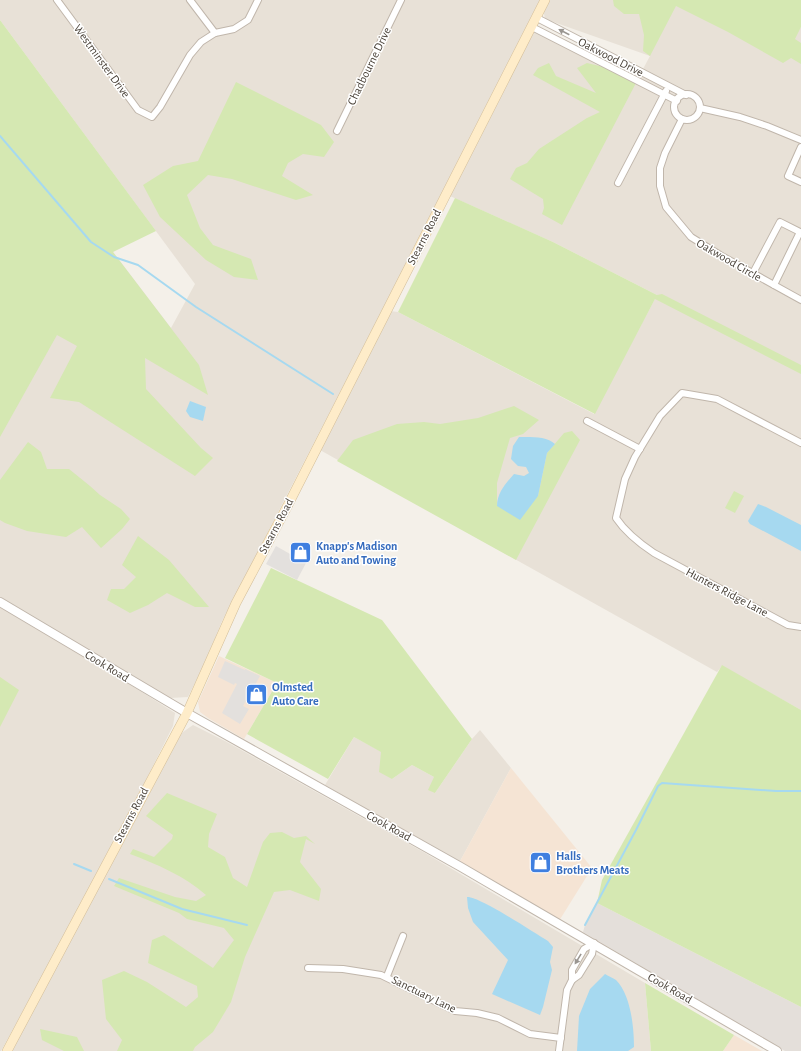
<svg xmlns="http://www.w3.org/2000/svg" width="801" height="1051" viewBox="0 0 801 1051" font-family="'Alegreya Sans',sans-serif">
<style>
.residential{fill:#e8e1d7}
.commercial{fill:#f5e4d4}
.industrial{fill:#e4dfda}
.green{fill:#d5e8b2}
.parking{fill:#e3e0dd}
.water{fill:#a6d9f0}
.lines{fill:none;stroke-linecap:round;stroke-linejoin:round}
.stream{stroke:#a6d9f0;stroke-width:2}
.minor-casing{stroke:#c0b6ab;stroke-width:8}
.tertiary-casing{stroke:#c0b6ab;stroke-width:10}
.secondary-casing{stroke:#d3be99;stroke-width:10}
.minor{stroke:#fff;stroke-width:6}
.tertiary{stroke:#fff;stroke-width:8}
.secondary{stroke:#feecc9;stroke-width:9}
.oneway{fill:#9a9691}
.labels{text-anchor:middle;stroke-width:3;stroke-linejoin:round;paint-order:stroke}
.street-label{font-size:12px;fill:#484037;stroke:#fff}
.shop-label{font-size:12px;font-weight:bold;fill:#366cbe;stroke:#fff;text-anchor:start}
</style>
<rect width="100%" height="100%" fill="#f4f0e9"/>
<!-- residential -->
<g class="residential">
<path d="M 0,0 L 542,0 L 222,621 L 205,663 L 188,697 L 170,698 L 0,598 L 0,110 L 113,252 L 171,328 L 195,284 L 0,20 Z"/>
<path d="M 547,0 L 739,0 L 799,30 L 801,27 L 801,710 L 722,666 L 717,672 L 320,450 L 390,311 L 398,312 L 594,414 L 657,295 L 553,242 L 450,196 L 534,31 L 636,82 L 650,56 L 545,19 L 543,8 Z"/>
<path d="M 0,607 L 137,689 L 175,713 L 173,726 L 146,780 L 36,987 L 1,1051 L 0,1051 Z"/>
<path d="M 193,725 L 225,741 L 425,853 L 645,983 L 651,1051 L 12,1051 L 49,980 L 140,810 L 175,740 L 183,732 Z"/>
<path d="M 480,730 L 511,768 L 459,863 L 325,785 L 354,737 L 382,752 L 392,779 L 412,765 L 434,777 L 435,793 L 472,739 Z"/>
</g>
<!-- commercial -->
<g class="commercial">
<path d="M 219,656 L 277,683 L 244,739 L 208,718 L 200,712 L 198,702 Z"/>
<path d="M 511,768 L 592,868 L 559,921 L 459,863 Z"/>
<path d="M 734,1035 L 762,1051 L 723,1051 Z"/>
</g>
<!-- industrial -->
<path class="industrial" d="M 597,903 L 801,1007 L 801,1051 L 785,1051 L 583,932 L 585,925 Z"/>
<!-- green -->
<g class="green">
<path d="M 613,0 L 801,0 L 801,27 L 795,39 L 801,43 L 801,64 L 791,58 L 783,63 L 728,32 L 676,6 L 650,56 L 643,51 L 644,35 L 639,14 L 624,14 L 614,6 Z"/>
<path d="M 0,20 L 156,231 L 113,252 L 199,365 L 208,395 L 145,358 L 146,389 L 201,448 L 213,458 L 195,476 L 79,402 L 50,398 L 77,346 L 57,335 L 0,437 Z"/>
<path d="M 549,63 L 556,76 L 596,93 L 577,68 L 587,63 L 608,68 L 636,83 L 562,225 L 542,214 L 544,208 L 543,199 L 510,179 L 516,168 L 527,163 L 539,149 L 587,118 L 600,112 L 533,75 L 538,68 Z"/>
<path d="M 236,82 L 321,125 L 334,142 L 324,157 L 303,154 L 288,163 L 282,176 L 313,195 L 296,200 L 232,179 L 208,175 L 187,195 L 200,228 L 213,245 L 251,259 L 258,280 L 234,277 L 206,260 L 160,217 L 143,185 L 173,166 L 198,161 Z"/>
<path d="M 455,198 L 553,242 L 657,295 L 662,294 L 801,365 L 801,374 L 655,299 L 595,414 L 398,312 Z"/>
<path d="M 514,406 L 539,420 L 523,434 L 510,438 L 497,483 L 497,506 L 538,496 L 547,453 L 564,433 L 572,431 L 580,440 L 516,560 L 337,461 L 353,440 L 397,424 L 424,422 L 440,424 L 478,418 Z"/>
<path d="M 28,442 L 41,452 L 47,469 L 69,469 L 90,486 L 100,495 L 121,509 L 130,519 L 122,529 L 101,548 L 82,527 L 66,537 L 27,531 L 5,523 L 0,520 L 0,480 Z"/>
<path d="M 734,491 L 744,496 L 735,513 L 725,508 Z"/>
<path d="M 138,536 L 169,560 L 209,607 L 195,607 L 167,593 L 148,605 L 130,613 L 107,600 L 111,589 L 124,589 L 136,577 L 122,565 Z"/>
<path d="M 271,568 L 382,620 L 472,739 L 435,793 L 428,790 L 434,777 L 412,765 L 392,779 L 379,772 L 381,752 L 354,737 L 328,779 L 247,734 L 277,683 L 225,658 Z"/>
<path d="M 722,665 L 801,710 L 801,1007 L 597,903 L 602,880 Z"/>
<path d="M 0,677 L 19,690 L 0,727 Z"/>
<path d="M 167,793 L 217,814 L 209,834 L 208,847 L 225,857 L 233,878 L 247,887 L 263,842 L 270,833 L 282,832 L 294,838 L 306,836 L 315,844 L 306,839 L 300,862 L 321,889 L 319,901 L 290,890 L 274,892 L 245,957 L 231,1002 L 213,1032 L 195,1047 L 193,1051 L 117,1051 L 122,1040 L 106,1019 L 102,980 L 124,971 L 147,982 L 186,1007 L 198,997 L 197,986 L 148,963 L 152,940 L 164,935 L 213,968 L 234,940 L 224,928 L 187,919 L 179,913 L 114,886 L 119,878 L 175,897 L 196,901 L 206,895 C 185,876 156,864 130,854 L 133,849 L 154,857 L 172,839 L 173,835 L 146,816 Z"/>
<path d="M 645,983 L 734,1035 L 723,1051 L 651,1051 Z"/>
<path d="M 40,1029 L 77,1037 L 84,1051 L 64,1051 L 42,1040 Z"/>
</g>
<!-- parking -->
<g class="parking">
<path d="M 276,546 L 306,563 L 297,580 L 266,564 Z"/>
<path d="M 225,661 L 245,670 L 245,669 L 260,676 L 243,706 L 249,709 L 240,724 L 222,713 L 237,684 L 235,683 L 234,685 L 218,677 Z"/>
</g>
<!-- water -->
<g class="water">
<path d="M 190,401 L 206,407 L 203,421 L 190,417 L 186,411 Z"/>
<path d="M 519,437 C 530,437 547,436 555,444 L 547,453 L 538,496 L 520,520 L 497,506 C 497,493 506,483 514,474 L 524,476 L 529,473 L 526,467 L 518,466 L 511,459 L 513,446 Z"/>
<path d="M 758,504 L 766,507 L 801,525 L 801,551 L 750,524 L 748,521 Z"/>
<path d="M 467,897 C 479,896 533,932 548,941 L 553,947 L 550,962 L 552,970 L 543,1007 L 540,1015 L 492,994 L 508,960 L 473,922 L 468,908 Z"/>
<path d="M 605,974 C 608,976 613,978 616,980 C 631,995 634,1028 634,1047 L 628,1051 L 577,1051 L 579,1016 L 590,989 Z"/>
</g>
<g class="lines">
<!-- stream -->
<g class="stream">
<path d="M 0,136 L 91,242 L 114,257 L 138,265 L 196,307 L 333,394"/>
<path d="M 74,864 L 91,871"/>
<path d="M 109,879 L 182,909 L 247,925"/>
<path d="M 585,925 L 636,830 L 658,786 L 662,783 L 776,791 L 801,791"/>
</g>
<defs>
<g id="minor">
<path d="M 57,0 L 138,110 L 152,117 L 160,107 L 190,55 L 201,42 L 215,33 L 234,29 L 248,20 L 258,0"/>
<path d="M 190,0 L 215,33"/>
<path d="M 537,18 L 686,95"/>
<path d="M 532,27 L 677,101"/>
<circle cx="687" cy="107" r="13"/>
<path d="M 700,108 L 740,117 L 767,126 L 801,140"/>
<path d="M 682,119 L 665,153 L 660,168 L 660,186 L 666,207 L 691,237 L 720,255 L 801,300"/>
<path d="M 337,131 L 401,0"/>
<path d="M 801,147 L 788,176 L 801,182"/>
<path d="M 618,183 L 666,91"/>
<path d="M 753,273 L 780,222 L 800,232 L 774,285"/>
<path d="M 587,421 L 640,449"/>
<path d="M 801,443 L 717,399 L 682,393 L 660,416 L 635,457 L 625,479 L 616,518 C 626,533 639,543 654,553 L 788,625 L 801,627"/>
<path d="M 308,968 L 343,969 L 381,975 L 455,1011 L 477,1013 L 498,1018 L 530,1034 L 561,1038"/>
<path d="M 387,976 L 403,936"/>
<path d="M 572,980 L 572,970 L 584,949 L 594,943"/>
<path d="M 559,1051 L 567,990 L 572,980 L 579,975 L 592,954 L 594,943"/>
</g>
<path id="tertiary" d="M 0,602 L 187,713 L 461,867 L 777,1051"/>
<path id="secondary" d="M 7,1051 L 187,713 L 236,603 L 289,503 L 545,0"/>
</defs>
<!-- minor casing -->
<use href="#minor" class="minor-casing"/>
<!-- tertiary casing -->
<use href="#tertiary" class="tertiary-casing"/>
<!-- secondary casing -->
<use href="#secondary" class="secondary-casing"/>
<!-- minor -->
<use href="#minor" class="minor"/>
<!-- tertiary -->
<use href="#tertiary" class="tertiary"/>
<!-- secondary -->
<use href="#secondary" class="secondary"/>
</g>
<!-- one-way arrows -->
<defs><path id="oneway-solid" d="M-6-.8H1V-3.2L6.5 0L1 3.2V.8H-6Z"/></defs>
<g class="oneway">
<use href="#oneway-solid" transform="translate(564 32) rotate(-153)"/>
<use href="#oneway-solid" transform="translate(578 959) rotate(121)"/>
</g>
<!-- icons -->
<defs>
<symbol id="shop-square" viewBox="-11 -11 22 22"><rect x="-9" y="-9" width="18" height="18" rx="4" fill="#3f7fe0" stroke="#fff"/><path d="M-5-2.5h2.3a2.7 3.5 0 0 1 5.4 0H5L5.5 6h-11ZM-1.5-2.5h3a1.5 2.3 0 0 0-3 0Z" fill="#fff"/></symbol>
</defs>
<g fill-rule="evenodd">
<use href="#shop-square" x="288" y="540" width="25" height="25"/>
<use href="#shop-square" x="244" y="682" width="25" height="25"/>
<use href="#shop-square" x="528" y="850" width="25" height="25"/>
</g>
<g class="labels">
<!-- street labels -->
<g class="street-label">
<text transform="translate(611 57) rotate(27)" y="4">Oakwood Drive</text>
<text transform="translate(102 61) rotate(54)" y="4">Westminster Drive</text>
<text transform="translate(369 66) rotate(-64)" y="4">Chadbourne Drive</text>
<text transform="translate(424 237) rotate(-63)" y="4">Stearns Road</text>
<text transform="translate(729 260) rotate(30)" y="4">Oakwood Circle</text>
<text transform="translate(276 526) rotate(-62)" y="4">Stearns Road</text>
<text transform="translate(727 592) rotate(28)" y="4">Hunters Ridge Lane</text>
<text transform="translate(107 666) rotate(31)" y="4">Cook Road</text>
<text transform="translate(131 815) rotate(-62)" y="4">Stearns Road</text>
<text transform="translate(389 826) rotate(29)" y="4">Cook Road</text>
<text transform="translate(670 988) rotate(30)" y="4">Cook Road</text>
<text transform="translate(424 994) rotate(26)" y="4">Sanctuary Lane</text>
</g>
<!-- shop labels -->
<g class="shop-label">
<text x="316" y="550">Knapp's Madison<tspan x="316" dy="14">Auto and Towing</tspan></text>
<text x="272" y="691">Olmsted<tspan x="272" dy="14">Auto Care</tspan></text>
<text x="556" y="860">Halls<tspan x="556" dy="14">Brothers Meats</tspan></text>
</g>
</g>
</svg>
